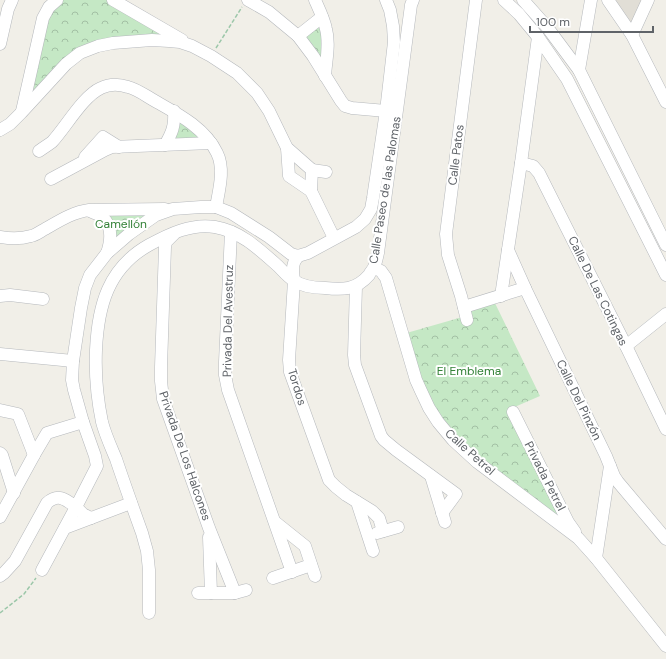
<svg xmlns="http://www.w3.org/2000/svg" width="666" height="659" viewBox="0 0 666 659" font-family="'DM Sans',sans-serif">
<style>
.education{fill:#e1ded6}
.forest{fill:url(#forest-crowns)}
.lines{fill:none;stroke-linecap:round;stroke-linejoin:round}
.minor-casing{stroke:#b5b8bc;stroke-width:13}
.path{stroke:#9cc7a9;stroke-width:1.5;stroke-dasharray:4 2;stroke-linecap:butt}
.minor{stroke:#fff;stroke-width:12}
.labels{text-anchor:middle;stroke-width:4;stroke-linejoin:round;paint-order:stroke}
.street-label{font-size:12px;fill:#5f6368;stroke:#fff}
.park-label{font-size:12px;fill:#348238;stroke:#fff}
</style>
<defs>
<pattern id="forest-crowns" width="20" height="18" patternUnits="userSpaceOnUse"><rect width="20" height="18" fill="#c5e8c5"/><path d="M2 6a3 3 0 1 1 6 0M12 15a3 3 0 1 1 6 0" fill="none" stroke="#a3c0a4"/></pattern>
</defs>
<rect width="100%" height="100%" fill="#f1efe8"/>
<!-- education -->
<path class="education" d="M 608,0 L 648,0 L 632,35 Z"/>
<!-- forest -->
<g class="forest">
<path d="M 57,0 L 113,0 L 180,42 L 89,49 L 21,113 L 43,18 Z"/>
<path d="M 322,17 L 325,76 L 298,36 Z"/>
<path d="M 174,111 L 211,143 L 165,145 Z"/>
<path d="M 173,209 L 110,242 L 101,216 Z"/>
<path d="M 493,299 L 540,396 L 510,409 L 568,522 L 544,513 L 438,422 L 403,334 L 466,316 L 464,307 Z"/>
</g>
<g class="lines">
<defs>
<g id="minor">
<path d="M 113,0 L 182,40"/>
<path d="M 248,0 L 269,12 L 298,36 L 313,56 L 341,101 L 345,106 L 352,108 L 386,111"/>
<path d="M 315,0 C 319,9 324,19 326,29 C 330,44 326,61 325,76"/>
<path d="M 504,0 L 519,14 L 538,37 L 567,79 L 666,275"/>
<path d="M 523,0 L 547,27 L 579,70 L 666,245"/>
<path d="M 608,0 L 632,35 L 666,102"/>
<path d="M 632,35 L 648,0"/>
<path d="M 298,36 L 322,17"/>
<path d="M 0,44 L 8,9 L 12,0"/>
<path d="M 579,70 L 591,0"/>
<path d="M 22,111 L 43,18 L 49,7 L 57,0"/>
<path d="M 0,130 L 10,124 L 21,113 L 66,64 L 80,53 L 98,46 L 113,43 L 152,40 L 169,41 L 180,42 L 192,46 L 211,56 L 237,73 L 257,93 L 269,111 L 287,148 L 289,176 L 311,191"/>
<path d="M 165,145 C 172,133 175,126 174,111"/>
<path d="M 287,148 L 312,170 L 311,191 L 334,238"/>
<path d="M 39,151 C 43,148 48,145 52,142 C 66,127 83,96 101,88 C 109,84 119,84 128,87 C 137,89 146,96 155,101 C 178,114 205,128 217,153 C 225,169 219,190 216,207"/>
<path d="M 85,157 L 103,137 L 119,147"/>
<path d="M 521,163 L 533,166 L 539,173 L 626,346 L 666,429"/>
<path d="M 312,170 L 326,172"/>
<path d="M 51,179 L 105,150 L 112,147 L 211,143"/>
<path d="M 90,211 C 93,213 99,214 102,217 C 113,226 111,241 107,253"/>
<path d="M 231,232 L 225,362 L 225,375 L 228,390 L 292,572"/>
<path d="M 174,234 L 166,242 L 165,247 L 161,367 L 161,381 L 163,399 L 209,528 L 235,593"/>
<path d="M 0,237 C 11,239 21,239 31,236 C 36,235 41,231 45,229 C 59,221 73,212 89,210 L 165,209"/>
<path d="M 508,250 L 525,288 L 606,456 L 614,476 L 618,482 L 666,539"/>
<path d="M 298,256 C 291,265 293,270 294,281 L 289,360 L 290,372 L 329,480 L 336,487 L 346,495 L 372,511 L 379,518 L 383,531"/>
<path d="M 374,268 L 381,271 L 386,278 L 416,380 L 421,391 L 429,408 L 438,422 L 453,440 L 477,462 L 578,538 L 596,558 L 666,646"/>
<path d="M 356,286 L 354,355 L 355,365 L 381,436 L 384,440 L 396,450 L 456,494 L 442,513"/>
<path d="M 0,296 L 10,295 L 43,299"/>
<path d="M 501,296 L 521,163 L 538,37"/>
<path d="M 464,307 L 525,288"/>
<path d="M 467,320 L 461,296 L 448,255 L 446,234 L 476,0"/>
<path d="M 626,346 L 666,314"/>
<path d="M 0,354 L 73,361"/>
<path d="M 0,410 L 18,414 L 34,455"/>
<path d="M 513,412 L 568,522 L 575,532"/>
<path d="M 0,453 L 2,455 L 14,493"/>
<path d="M 431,476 L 445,522"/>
<path d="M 357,502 L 373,551"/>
<path d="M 0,517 L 34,455 L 47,433 L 83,422"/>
<path d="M 91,518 L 83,514 L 76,507 L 97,466 L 95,456 L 83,422 L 74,390 L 72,380 L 73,361 L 81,308 L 85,288 L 90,275 L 107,253 L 129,234 L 156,215 L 173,209 L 201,207 L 216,207 L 231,213 L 269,237 L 291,254 L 298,256 L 308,253 L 356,227 L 365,219 L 371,209 L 373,198 L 386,111 L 394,42 L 393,26 L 390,10 L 386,0"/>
<path d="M 275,522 L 305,546 L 315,576"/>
<path d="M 65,528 L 131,503"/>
<path d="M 377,533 L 398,527"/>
<path d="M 209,537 L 211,593"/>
<path d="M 596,558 L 610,466"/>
<path d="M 0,576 L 4,573 L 15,561 L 47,503 C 58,493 65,499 76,507 L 42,570"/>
<path d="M 273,578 L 311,565"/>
<path d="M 198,593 L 235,593 L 246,590"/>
<path d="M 149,613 L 149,570 L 147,551 L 142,533 C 133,508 124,483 116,459 C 111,447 105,434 102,422 C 97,398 95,374 96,350 C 98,306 108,268 149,245 C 169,234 192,223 215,227 C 240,231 259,249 278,266 C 283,271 288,277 293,280 C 303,287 314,288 325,288 C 343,290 356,290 369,275 C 370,272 373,270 374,267 C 376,263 377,257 378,253 L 411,5 L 413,0"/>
</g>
</defs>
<!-- minor casing -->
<use href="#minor" class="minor-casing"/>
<!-- path -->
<g class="path">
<path d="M 216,48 L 242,7"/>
<path d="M 0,613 L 24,594 L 36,578"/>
</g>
<!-- minor -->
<use href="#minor" class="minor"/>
</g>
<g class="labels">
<!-- street labels -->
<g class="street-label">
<text transform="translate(456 155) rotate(-83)" y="4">Calle Patos</text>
<text transform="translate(385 190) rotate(-81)" y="4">Calle Paseo de las Palomas</text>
<text transform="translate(598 291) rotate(64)" y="4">Calle De Las Cotingas</text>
<text transform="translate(228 321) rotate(-89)" y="4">Privada Del Avestruz</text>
<text transform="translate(297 387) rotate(73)" y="4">Tordos</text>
<text transform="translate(579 400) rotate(64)" y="4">Calle Del Pinzón</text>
<text transform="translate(470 452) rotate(42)" y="4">Calle Petrel</text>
<text transform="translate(185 456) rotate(71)" y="4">Privada De Los Halcones</text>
<text transform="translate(545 476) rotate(63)" y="4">Privada Petrel</text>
</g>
<!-- park labels -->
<g class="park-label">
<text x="121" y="228">Camellón</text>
<text x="469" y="375">El Emblema</text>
</g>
</g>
<!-- scale -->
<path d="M530 26v6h123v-6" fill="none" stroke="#5f6368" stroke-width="2"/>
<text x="536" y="26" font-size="12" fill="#5f6368" stroke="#ffffff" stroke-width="3" paint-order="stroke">100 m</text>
</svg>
